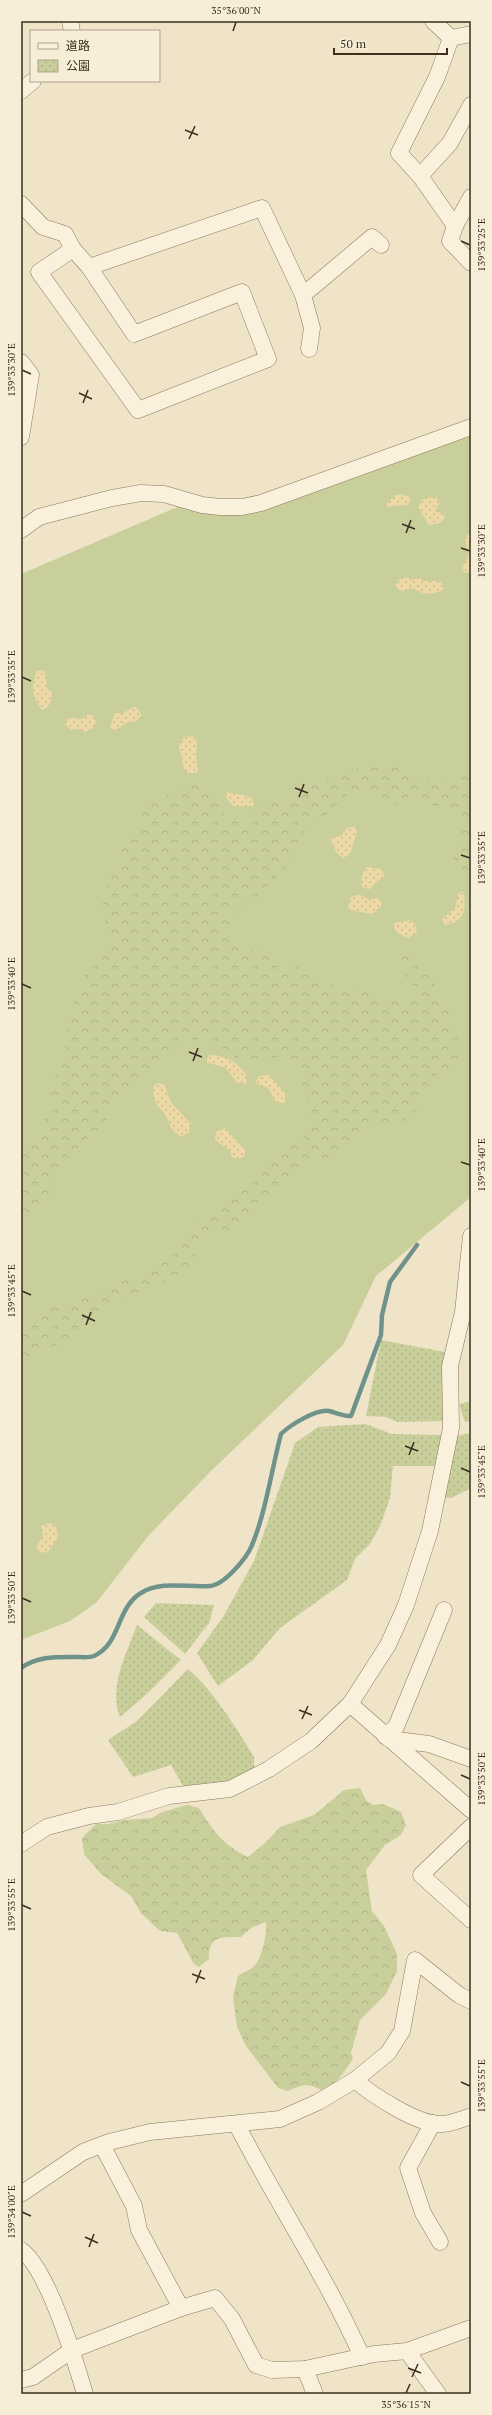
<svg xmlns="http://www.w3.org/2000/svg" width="492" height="2415" viewBox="0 0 492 2415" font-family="'PT Serif','Noto Sans JP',serif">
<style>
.grass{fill:#c9cf9b}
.forest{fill:url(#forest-crowns)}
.sand{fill:url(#sand-dots)}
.park{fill:url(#park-dots)}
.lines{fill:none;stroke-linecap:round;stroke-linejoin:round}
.stream{stroke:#6f938a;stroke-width:4.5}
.minor-casing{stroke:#8d765c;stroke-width:17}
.minor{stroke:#faf1dc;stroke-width:16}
.ticks{fill:none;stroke:#3d2e20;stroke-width:1.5}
.neatline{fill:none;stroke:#3d2e20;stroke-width:1.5}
.ticks-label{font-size:10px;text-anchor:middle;fill:#3d2e20}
</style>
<defs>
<pattern id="forest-crowns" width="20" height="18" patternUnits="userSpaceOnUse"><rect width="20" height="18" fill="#c9cf9b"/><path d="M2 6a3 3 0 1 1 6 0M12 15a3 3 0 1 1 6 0" fill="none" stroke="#aeb285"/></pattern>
<pattern id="sand-dots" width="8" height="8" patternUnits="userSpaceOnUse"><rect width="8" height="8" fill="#ecd9a5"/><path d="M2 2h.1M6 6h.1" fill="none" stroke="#cbbb8e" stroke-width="1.8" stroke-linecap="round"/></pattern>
<pattern id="park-dots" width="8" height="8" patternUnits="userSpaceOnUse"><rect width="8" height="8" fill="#c9cf9b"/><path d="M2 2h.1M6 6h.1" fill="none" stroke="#aeb285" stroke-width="1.8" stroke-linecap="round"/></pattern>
</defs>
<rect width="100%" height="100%" fill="#f0e4c8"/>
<!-- grass -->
<path class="grass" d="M 471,432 L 471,1197 L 376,1276 L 343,1345 L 212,1470 L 149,1535 L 96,1603 L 70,1621 L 21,1640 L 21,574 L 182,505 L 238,514 Z"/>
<!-- forest -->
<g class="forest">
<path d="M 394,762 L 407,767 L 414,781 L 432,778 L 449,781 L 471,775 L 471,874 L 452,872 C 452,852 463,836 462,815 C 445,801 429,812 412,794 L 395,805 L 371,790 L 350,792 L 329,813 L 317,818 L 301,835 L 291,862 L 263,890 L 261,900 L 245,902 L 229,916 L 230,935 L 255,951 L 270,950 L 278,969 L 301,966 L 342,991 L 362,984 L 384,1001 L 411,997 L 413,984 L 396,963 L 402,949 L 417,953 L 440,993 L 449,1015 L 452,1031 L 462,1046 L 464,1056 L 455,1066 L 437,1075 L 424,1091 L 418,1110 L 400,1123 L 370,1128 L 357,1141 L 330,1157 L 312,1159 L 294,1171 L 255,1216 L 233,1229 L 216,1233 L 197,1248 L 195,1259 L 178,1275 L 152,1288 L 126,1296 L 87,1330 L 27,1359 L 21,1366 L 21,1336 L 43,1311 L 89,1296 L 144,1273 L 184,1238 L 202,1216 L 217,1212 L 283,1153 L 303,1139 L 314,1118 L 303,1092 L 300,1067 L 286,1056 L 259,1060 L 237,1058 L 212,1042 L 190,1039 L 120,1097 L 105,1122 L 58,1167 L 48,1197 L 21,1226 L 21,1157 L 36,1143 L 50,1106 L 55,1076 L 65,1054 L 68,1016 L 77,996 L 89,986 L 83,973 L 96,958 L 112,949 L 102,908 L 108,881 L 124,865 L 121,844 L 138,832 L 141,811 L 172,793 L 186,781 L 200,781 L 218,799 L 226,819 L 244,818 L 256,812 L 259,800 L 275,799 L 292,801 L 305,786 L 361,767 Z"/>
<path d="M 360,1788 L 366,1800 L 373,1805 L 383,1804 L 401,1812 L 406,1825 L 401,1835 L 385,1845 L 366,1870 L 372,1911 L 384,1926 L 397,1954 L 397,1971 L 386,1994 L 360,2020 L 351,2053 L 353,2059 C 343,2073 338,2084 321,2090 C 308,2082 301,2085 288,2091 L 278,2088 L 246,2046 L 237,2027 L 233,1997 L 238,1976 C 243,1972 253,1969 256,1964 C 263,1954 267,1933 266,1922 L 251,1928 L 241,1937 C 223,1937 208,1935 209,1959 L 199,1967 L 194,1964 L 177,1933 L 160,1931 L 141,1913 L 131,1896 L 101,1874 L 84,1854 L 82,1838 L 96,1824 L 108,1824 L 124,1820 L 152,1818 L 162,1812 L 187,1805 L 199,1808 C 213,1831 223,1845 248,1857 L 265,1843 L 280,1827 L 314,1815 L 344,1790 Z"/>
</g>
<!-- sand -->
<g class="sand">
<path d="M 400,494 L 410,497 L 411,500 L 407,505 L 389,507 L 386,505 L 395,495 Z"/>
<path d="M 431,497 L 436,497 L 440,502 L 435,512 L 442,513 L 445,517 L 441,523 L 429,525 L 418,507 L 422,500 Z"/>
<path d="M 467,535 L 471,535 L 470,573 L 464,572 L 462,568 L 469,554 L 465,539 Z"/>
<path d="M 407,577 L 411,580 L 420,578 L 424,581 L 441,581 L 444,589 C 429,597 425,594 411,588 L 404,591 L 399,590 L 395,585 L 400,579 Z"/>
<path d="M 43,670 L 46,676 L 47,689 L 52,692 C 52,701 50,707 42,710 C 32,698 30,685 37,671 Z"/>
<path d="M 135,706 L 142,715 L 135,722 L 128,722 L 114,731 L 110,727 L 115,713 L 124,713 Z"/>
<path d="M 91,713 L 96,722 L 92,729 L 85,732 L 79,729 L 71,730 L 65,724 L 69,717 L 82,719 Z"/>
<path d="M 193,736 L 197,742 L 196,756 L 198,772 L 189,774 L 184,769 L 179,747 L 184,737 Z"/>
<path d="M 226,792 L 251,797 L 255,806 L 233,806 L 226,797 Z"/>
<path d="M 348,827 L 355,827 L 357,832 L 350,854 L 343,858 L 337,853 L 330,839 L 341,836 Z"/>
<path d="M 367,867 L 381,869 L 385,877 L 377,881 L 370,889 L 362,887 C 360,878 362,874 367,867 Z"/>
<path d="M 463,891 C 467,908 465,922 445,925 L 442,919 L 455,908 L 458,894 Z"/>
<path d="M 358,894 L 370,900 L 376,898 L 381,901 L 381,906 L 372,914 L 350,910 L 348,906 L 351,897 Z"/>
<path d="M 410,920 L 415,924 L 417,931 L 409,938 C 401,935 394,933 394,923 Z"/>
<path d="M 209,1055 C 224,1055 240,1062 247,1077 L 246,1084 L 236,1082 L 226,1068 L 206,1062 Z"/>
<path d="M 269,1075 L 285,1093 L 285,1103 L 276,1102 L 268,1088 L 255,1083 L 259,1076 Z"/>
<path d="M 158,1083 L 165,1085 L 170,1101 L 190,1123 L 189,1132 L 182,1137 C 166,1128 172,1122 163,1112 C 156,1104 153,1100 153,1087 Z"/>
<path d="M 225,1128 L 245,1150 L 245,1155 L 240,1159 L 232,1157 L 229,1150 L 215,1140 L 216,1132 Z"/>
<path d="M 49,1523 L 56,1526 L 58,1537 L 49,1551 L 42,1553 L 36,1548 L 43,1536 L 41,1526 Z"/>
</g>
<!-- park -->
<g class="park">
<path d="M 381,1340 L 450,1353 L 447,1421 L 397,1422 L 386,1417 L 366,1416 Z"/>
<path d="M 471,1401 L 471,1421 L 465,1422 L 459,1404 Z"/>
<path d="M 365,1424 L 392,1434 L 443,1435 L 436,1466 L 393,1466 L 390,1498 L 380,1526 L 370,1544 L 355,1559 L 347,1580 L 280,1628 L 253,1660 L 218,1686 L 197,1653 L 223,1617 L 254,1561 L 295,1443 L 318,1427 Z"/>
<path d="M 471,1433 L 471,1488 L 451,1498 L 444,1497 L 456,1436 Z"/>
<path d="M 156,1603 L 214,1605 L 209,1623 L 185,1654 L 144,1617 Z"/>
<path d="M 137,1625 L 181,1660 L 148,1693 L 120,1717 C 108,1688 127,1652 137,1625 Z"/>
<path d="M 188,1669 C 213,1690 237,1729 254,1757 L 254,1768 L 224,1785 L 183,1786 L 171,1765 L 133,1777 L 108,1740 L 137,1721 Z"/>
</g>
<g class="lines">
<!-- stream -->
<path class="stream" d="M 21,1668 C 38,1656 56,1657 76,1657 C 82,1657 89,1658 94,1656 C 121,1644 116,1608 141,1593 C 162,1580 188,1588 210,1586 C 224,1585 247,1558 252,1545 C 265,1515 272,1468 281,1434 C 290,1425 316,1409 329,1411 C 337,1413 343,1416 351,1416 L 381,1335 L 382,1315 L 390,1282 L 417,1245"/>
<defs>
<g id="minor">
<path d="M 70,21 L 72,31"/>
<path d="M 433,21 L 451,38 L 437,77 L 399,153 L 420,176 L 455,226 L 450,241 L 471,263"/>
<path d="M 451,38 L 471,34"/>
<path d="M 21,91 L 33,81"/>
<path d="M 420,176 L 450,143 L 471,105"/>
<path d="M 21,204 L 43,227 L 65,234 L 73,249 L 89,267 L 134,334 L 242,292 L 268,359 L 138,410 L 39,272 L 73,249"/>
<path d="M 455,226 L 471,197"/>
<path d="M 89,267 L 262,208 L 303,295 L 312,328 L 309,349"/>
<path d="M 303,295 L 372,237 L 381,245"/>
<path d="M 21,362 L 31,375 L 21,437"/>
<path d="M 21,530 L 39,517 L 112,498 L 141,493 L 164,494 L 202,505 L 220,507 L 242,507 L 261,503 L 471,427"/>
<path d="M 350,1704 L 471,1810"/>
<path d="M 385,1736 L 396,1727 L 444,1610"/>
<path d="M 389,1739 L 429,1744 L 471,1759"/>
<path d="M 471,1827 L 421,1875 L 471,1920"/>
<path d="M 21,1844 L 47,1827 L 89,1816 L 118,1812 L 169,1796 L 230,1789 L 269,1769 L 311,1741 L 350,1704 L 388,1645 L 406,1605 L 430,1531 L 451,1428 L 450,1366 L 463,1312 L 471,1236"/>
<path d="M 355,2080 C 372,2095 418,2125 441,2124 C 451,2124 462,2119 471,2116"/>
<path d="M 433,2123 L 408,2168 L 423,2213 L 440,2242"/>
<path d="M 237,2125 C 277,2203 326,2276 362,2357"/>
<path d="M 102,2145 L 134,2206 L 139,2230 L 181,2308"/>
<path d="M 21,2194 L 83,2152 L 109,2142 L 150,2132 L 280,2119 L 318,2102 L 355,2080 L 388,2053 L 402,2031 L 415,1960 L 459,1995 L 471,2001"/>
<path d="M 21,2250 C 48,2269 75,2360 85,2394"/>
<path d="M 407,2351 L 438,2394"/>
<path d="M 305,2369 L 315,2394"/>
<path d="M 21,2380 L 33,2377 L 72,2350 L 181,2308 L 215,2298 L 232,2319 L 256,2365 L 272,2370 L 305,2369 L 374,2354 L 407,2351 L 471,2328"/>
</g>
</defs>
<!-- minor casing -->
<use href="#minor" class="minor-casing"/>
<!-- minor -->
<use href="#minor" class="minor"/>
</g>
<!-- ticks -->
<path class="ticks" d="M 233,31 L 236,22M 185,130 L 198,135M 189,139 L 195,126M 461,241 L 470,245M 22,370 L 31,374M 79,393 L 92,399M 83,403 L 88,390M 402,524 L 415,529M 406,533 L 411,520M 461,548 L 470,551M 22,677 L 31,681M 295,788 L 308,793M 299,797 L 304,784M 461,855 L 470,858M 22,984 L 31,988M 189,1052 L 202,1057M 193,1061 L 198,1048M 461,1162 L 470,1165M 22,1291 L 31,1295M 82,1315 L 95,1321M 86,1325 L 91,1312M 405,1446 L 418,1451M 409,1455 L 414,1442M 461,1468 L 470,1472M 22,1598 L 31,1602M 299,1710 L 312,1715M 302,1719 L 308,1706M 461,1775 L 470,1779M 22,1905 L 31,1909M 192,1974 L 205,1979M 196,1983 L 201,1970M 461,2082 L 470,2086M 22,2212 L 31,2216M 85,2237 L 98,2243M 89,2247 L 94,2234M 408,2368 L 421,2373M 412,2377 L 418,2364M 406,2393 L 410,2384"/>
<!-- border -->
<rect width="492" height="2415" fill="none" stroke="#f7eed8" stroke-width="44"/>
<!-- legend -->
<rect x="30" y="30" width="130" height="52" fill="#f7eed8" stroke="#ada18e"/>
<rect x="38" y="43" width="20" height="6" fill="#faf1dc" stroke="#ada18e"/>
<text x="66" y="50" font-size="12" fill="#3d2e20">道路</text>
<rect x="38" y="60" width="20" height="12" fill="url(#park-dots)" stroke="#ada18e"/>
<text x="66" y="70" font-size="12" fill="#3d2e20">公園</text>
<!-- scale -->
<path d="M334 48v6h113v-6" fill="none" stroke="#3d2e20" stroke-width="2"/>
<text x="340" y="48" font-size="12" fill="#3d2e20" stroke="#f7eed8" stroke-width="3" paint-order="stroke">50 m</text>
<rect x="22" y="22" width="448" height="2371" class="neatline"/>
<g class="ticks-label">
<text x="236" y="14">35°36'00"N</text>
<text transform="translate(481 245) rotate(-90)" y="4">139°33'25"E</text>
<text transform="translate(11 370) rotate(-90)" y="4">139°33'30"E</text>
<text transform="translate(481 551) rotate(-90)" y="4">139°33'30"E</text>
<text transform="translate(11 677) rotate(-90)" y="4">139°33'35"E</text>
<text transform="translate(481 858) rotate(-90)" y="4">139°33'35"E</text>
<text transform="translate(11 984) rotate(-90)" y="4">139°33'40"E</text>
<text transform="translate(481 1165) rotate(-90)" y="4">139°33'40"E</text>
<text transform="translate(11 1291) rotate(-90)" y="4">139°33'45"E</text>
<text transform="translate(481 1472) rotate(-90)" y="4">139°33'45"E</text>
<text transform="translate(11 1598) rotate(-90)" y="4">139°33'50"E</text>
<text transform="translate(481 1779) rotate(-90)" y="4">139°33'50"E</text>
<text transform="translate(11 1905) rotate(-90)" y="4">139°33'55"E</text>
<text transform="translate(481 2086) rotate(-90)" y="4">139°33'55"E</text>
<text transform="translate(11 2212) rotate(-90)" y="4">139°34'00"E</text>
<text x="406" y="2408">35°36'15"N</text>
</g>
</svg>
